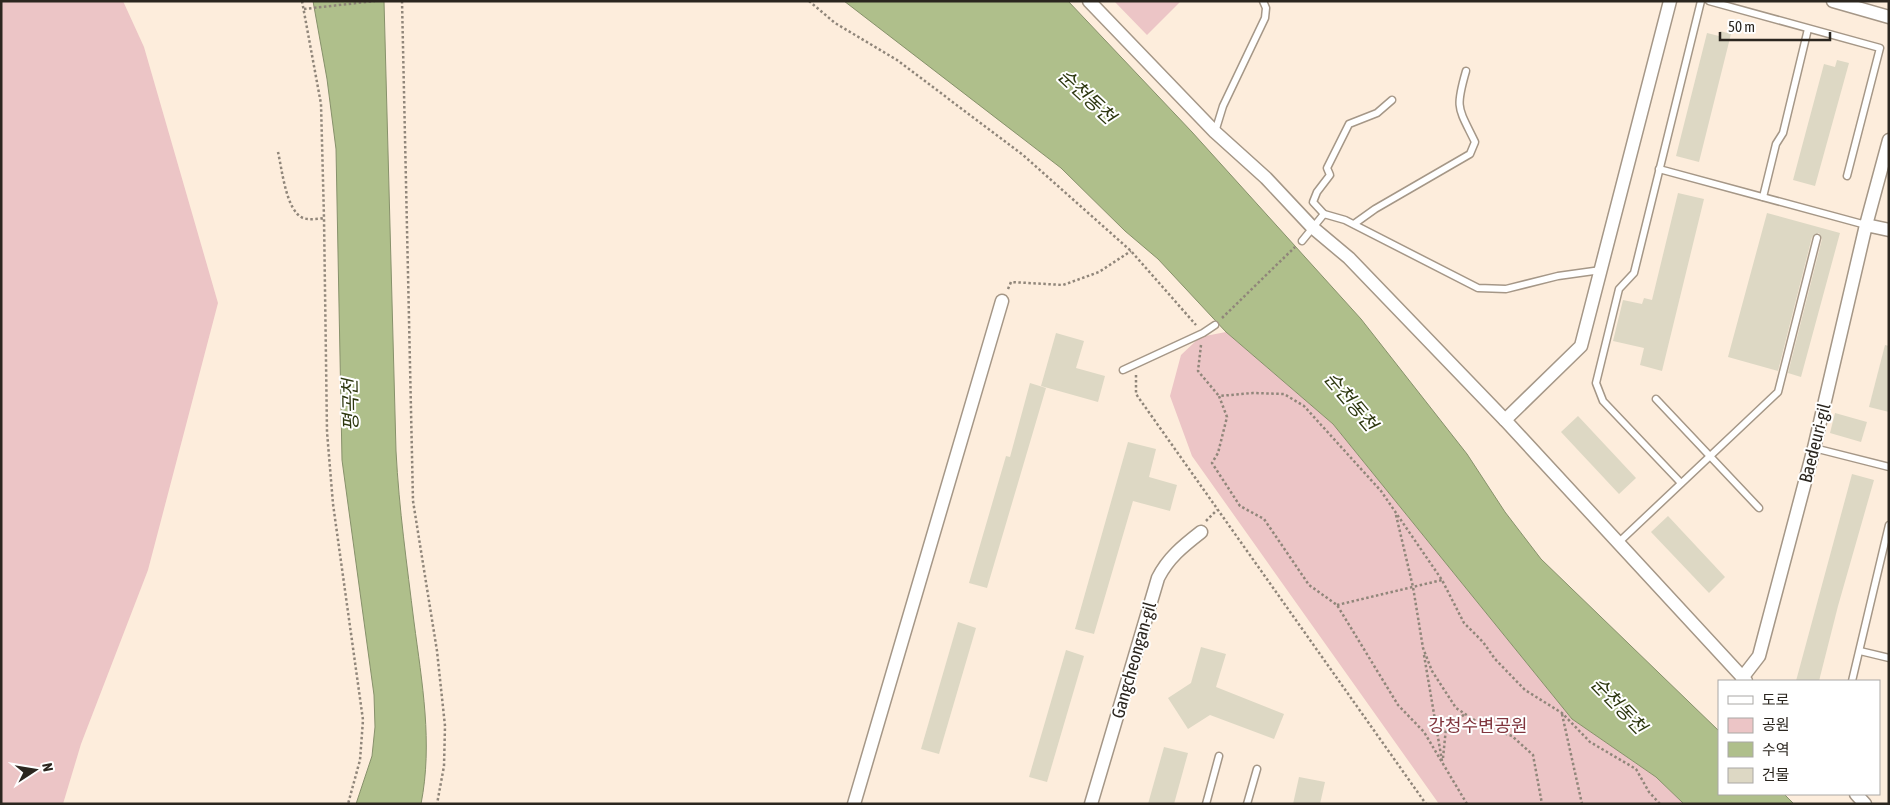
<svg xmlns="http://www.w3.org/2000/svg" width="1890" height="805" viewBox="0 0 1890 805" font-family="'Asap Condensed','Noto Sans KR',sans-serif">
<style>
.green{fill:#ecc5c6}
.water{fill:#afbf8b;stroke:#87916b}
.building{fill:#ddd8c4}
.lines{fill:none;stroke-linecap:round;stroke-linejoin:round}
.service-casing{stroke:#a59787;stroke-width:9}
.minor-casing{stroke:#a59787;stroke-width:15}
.path{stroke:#90867a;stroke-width:2.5;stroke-dasharray:2.5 2.5;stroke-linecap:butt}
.service{stroke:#fff;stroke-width:6}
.minor{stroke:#fff;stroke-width:12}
.labels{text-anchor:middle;stroke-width:4;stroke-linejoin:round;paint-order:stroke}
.street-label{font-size:18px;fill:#2b261f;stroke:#fff}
.park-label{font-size:18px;fill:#80353d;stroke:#fff}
.water-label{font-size:19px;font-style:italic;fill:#2d370f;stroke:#fff}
</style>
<rect width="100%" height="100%" fill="#fdeddc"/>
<!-- green -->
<g class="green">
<path d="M 1,1 L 123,1 L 144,47 L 218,303 L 148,570 L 81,744 L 63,804 L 1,804 Z"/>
<path d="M 1114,1 L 1181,1 L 1147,35 Z"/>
<path d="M 1226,332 L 1333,424 L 1572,719 L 1656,777 L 1684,804 L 1439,804 L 1192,456 L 1170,396 L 1181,355 L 1200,337 Z"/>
</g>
<!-- water -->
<g class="water">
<path d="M 313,1 L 384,1 L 396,451 C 399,509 407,565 414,622 C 422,683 433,743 421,804 L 356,804 L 372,756 L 375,727 L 374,695 L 342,460 L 336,149 L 327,79 Z"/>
<path d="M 844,1 L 1068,1 L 1192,132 L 1361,319 L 1467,454 L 1505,512 L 1541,559 L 1719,731 L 1719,794 L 1784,794 L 1794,804 L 1684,804 L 1656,777 L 1572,719 L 1333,424 L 1226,332 L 1158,259 L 1125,231 L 1061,168 Z"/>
</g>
<!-- building -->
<g class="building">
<path d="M 1720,31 L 1731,34 L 1699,162 L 1676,156 L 1707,33 L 1719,36 Z"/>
<path d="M 1837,60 L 1849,63 L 1815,186 L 1793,180 L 1824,64 L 1835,67 Z"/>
<path d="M 1678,193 L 1704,199 L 1662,371 L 1640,365 L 1644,348 L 1613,341 L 1623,300 L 1642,304 L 1644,298 L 1652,300 Z"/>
<path d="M 1767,213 L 1840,233 L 1801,377 L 1788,373 L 1822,239 L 1819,233 L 1812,237 L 1778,371 L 1728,357 Z"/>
<path d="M 1056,333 L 1084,341 L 1076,368 L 1105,376 L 1098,402 L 1041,386 Z"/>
<path d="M 1885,345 L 1889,346 L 1889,412 L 1869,407 Z"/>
<path d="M 1030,383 L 1046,388 L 987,588 L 969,583 L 1006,456 L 1010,457 Z"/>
<path d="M 1835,413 L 1867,422 L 1861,442 L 1830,433 Z"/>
<path d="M 1578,416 L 1636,478 L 1619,494 L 1561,432 Z"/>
<path d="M 1128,442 L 1156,449 L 1149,477 L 1177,485 L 1170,511 L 1133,501 L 1094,634 L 1075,629 Z"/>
<path d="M 1852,474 L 1874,480 L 1838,606 L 1819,681 L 1796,681 Z"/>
<path d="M 1668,516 L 1725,577 L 1709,593 L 1651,532 Z"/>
<path d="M 958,622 L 976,628 L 939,754 L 921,749 Z"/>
<path d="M 1201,647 L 1226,654 L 1216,687 L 1284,714 L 1274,739 L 1210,715 L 1188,729 L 1168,698 L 1191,683 Z"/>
<path d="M 1066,650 L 1084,656 L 1047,782 L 1029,777 Z"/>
<path d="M 1164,747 L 1188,753 L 1174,804 L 1148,804 Z"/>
<path d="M 1299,777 L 1325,782 L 1320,804 L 1293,804 Z"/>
</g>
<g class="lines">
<defs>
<g id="service">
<path d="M 1709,1 L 1880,48 L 1847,176"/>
<path d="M 1215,132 L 1223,106 L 1265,18 L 1266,8 L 1263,1"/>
<path d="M 1659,169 L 1866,225"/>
<path d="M 1763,197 L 1776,144 L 1783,133 L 1808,29"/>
<path d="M 1324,214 L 1313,202 L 1317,192 L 1330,175 L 1327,168 L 1349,124 L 1377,113 L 1392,100"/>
<path d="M 1354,224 L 1375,209 L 1470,154 L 1475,142 C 1458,107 1455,109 1466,71"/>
<path d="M 1302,241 L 1324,214 L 1345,220 L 1478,288 L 1506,289 L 1558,276 L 1601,270"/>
<path d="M 1123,370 L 1203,333 L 1215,325"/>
<path d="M 1656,399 L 1759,508"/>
<path d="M 1814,448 L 1889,467"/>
<path d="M 1681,483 L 1603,401 L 1596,383 L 1619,289 L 1634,273 L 1701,1"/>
<path d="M 1618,543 L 1778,392 L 1817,238"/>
<path d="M 1860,651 L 1889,658"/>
<path d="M 1852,681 L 1889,525"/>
<path d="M 1206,804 L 1219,756"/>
<path d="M 1247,804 L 1257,769"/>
</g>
<g id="minor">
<path d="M 1089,1 L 1215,132 L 1266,178 L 1312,227 L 1349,258 L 1505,420"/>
<path d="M 1670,1 L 1581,346 L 1505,420 L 1746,681"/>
<path d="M 1833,1 L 1889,17"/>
<path d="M 1866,225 L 1889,140"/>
<path d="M 1742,678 L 1759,656 L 1814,448 L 1866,225 L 1889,230"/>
<path d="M 1856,794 L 1865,804"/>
<path d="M 854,804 L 1002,301"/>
<path d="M 1091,804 L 1158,578 C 1168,558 1183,546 1201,532"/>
</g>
</defs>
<!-- service casing -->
<use href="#service" class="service-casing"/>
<!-- minor casing -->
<use href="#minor" class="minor-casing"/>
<!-- path -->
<g class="path">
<path d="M 302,1 L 321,104 L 324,218"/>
<path d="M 402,1 L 413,501 L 437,651 L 445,726 L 444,766 L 437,804"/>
<path d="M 809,1 L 835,23 L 897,60 L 1023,155 L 1131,251 L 1196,325"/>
<path d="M 304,9 L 375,1"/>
<path d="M 278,152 C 282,169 286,211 303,218 C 309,220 317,219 324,218 L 327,432 L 333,504 L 363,720 L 360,760 L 348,804"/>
<path d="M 1008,289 L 1011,282 L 1063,285 L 1099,272 L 1131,251"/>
<path d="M 1222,318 L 1295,247"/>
<path d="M 1201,345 L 1198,371 L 1219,396"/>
<path d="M 1136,375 L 1136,394 L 1426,804"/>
<path d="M 1396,515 L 1413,587 L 1423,648 L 1432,671 L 1456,708 L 1482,725 L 1512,736 L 1533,755 L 1542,804"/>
<path d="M 1206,521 L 1217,510"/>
<path d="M 1337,605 L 1442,580"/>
<path d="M 1424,655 L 1442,761"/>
<path d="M 1562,714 L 1582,804"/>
<path d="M 1443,758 L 1446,728 L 1465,714"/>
<path d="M 1467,804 L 1424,732 L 1398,705 L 1337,605 L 1309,585 L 1264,519 L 1240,506 L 1212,463 L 1218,453 L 1227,417 L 1219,396 L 1253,393 L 1284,394 L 1304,406 L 1381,491 L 1442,580 L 1464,623 L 1483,642 L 1495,659 L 1525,690 L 1562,713 L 1590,742 L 1636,769 L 1649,792 L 1660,804"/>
</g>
<!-- service -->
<use href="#service" class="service"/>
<!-- minor -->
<use href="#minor" class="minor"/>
</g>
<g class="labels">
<!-- street labels -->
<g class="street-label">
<text transform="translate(1815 443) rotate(-76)" y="6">Baedeuri-gil</text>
<text transform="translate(1134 660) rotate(-74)" y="6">Gangcheongan-gil</text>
</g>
<!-- park labels -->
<g class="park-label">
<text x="1478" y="732">강청수변공원</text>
</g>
<!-- water labels -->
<g class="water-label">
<text transform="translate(1087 96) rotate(43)" y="7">순천동천</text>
<text transform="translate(1351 401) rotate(50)" y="7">순천동천</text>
<text transform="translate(350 405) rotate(-91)" y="7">평곡천</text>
<text transform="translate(1619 705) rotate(46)" y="7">순천동천</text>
</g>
</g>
<!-- border -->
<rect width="1890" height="805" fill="none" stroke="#2b261f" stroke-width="5"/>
<!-- legend -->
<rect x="1718" y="680" width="162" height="115" fill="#ffffff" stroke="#aaa8a5"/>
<rect x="1728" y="696" width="25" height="8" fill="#ffffff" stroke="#aaa8a5"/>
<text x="1762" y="705" font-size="15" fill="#2b261f">도로</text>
<rect x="1728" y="718" width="25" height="15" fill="#ecc5c6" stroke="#aaa8a5"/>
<text x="1762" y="730" font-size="15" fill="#2b261f">공원</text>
<rect x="1728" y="742" width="25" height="15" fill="#afbf8b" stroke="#aaa8a5"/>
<text x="1762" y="755" font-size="15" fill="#2b261f">수역</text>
<rect x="1728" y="768" width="25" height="15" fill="#ddd8c4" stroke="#aaa8a5"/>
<text x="1762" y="780" font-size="15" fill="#2b261f">건물</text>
<!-- north arrow -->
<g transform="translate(35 770) rotate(78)" stroke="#ffffff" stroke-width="4" paint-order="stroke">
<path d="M0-4L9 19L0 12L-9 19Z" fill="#2b261f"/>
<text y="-8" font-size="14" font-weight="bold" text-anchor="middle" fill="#2b261f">N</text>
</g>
<!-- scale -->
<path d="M1720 32v8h110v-8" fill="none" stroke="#2b261f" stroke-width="2.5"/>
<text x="1728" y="32" font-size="15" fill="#2b261f" stroke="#ffffff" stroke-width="4" paint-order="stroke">50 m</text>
</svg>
